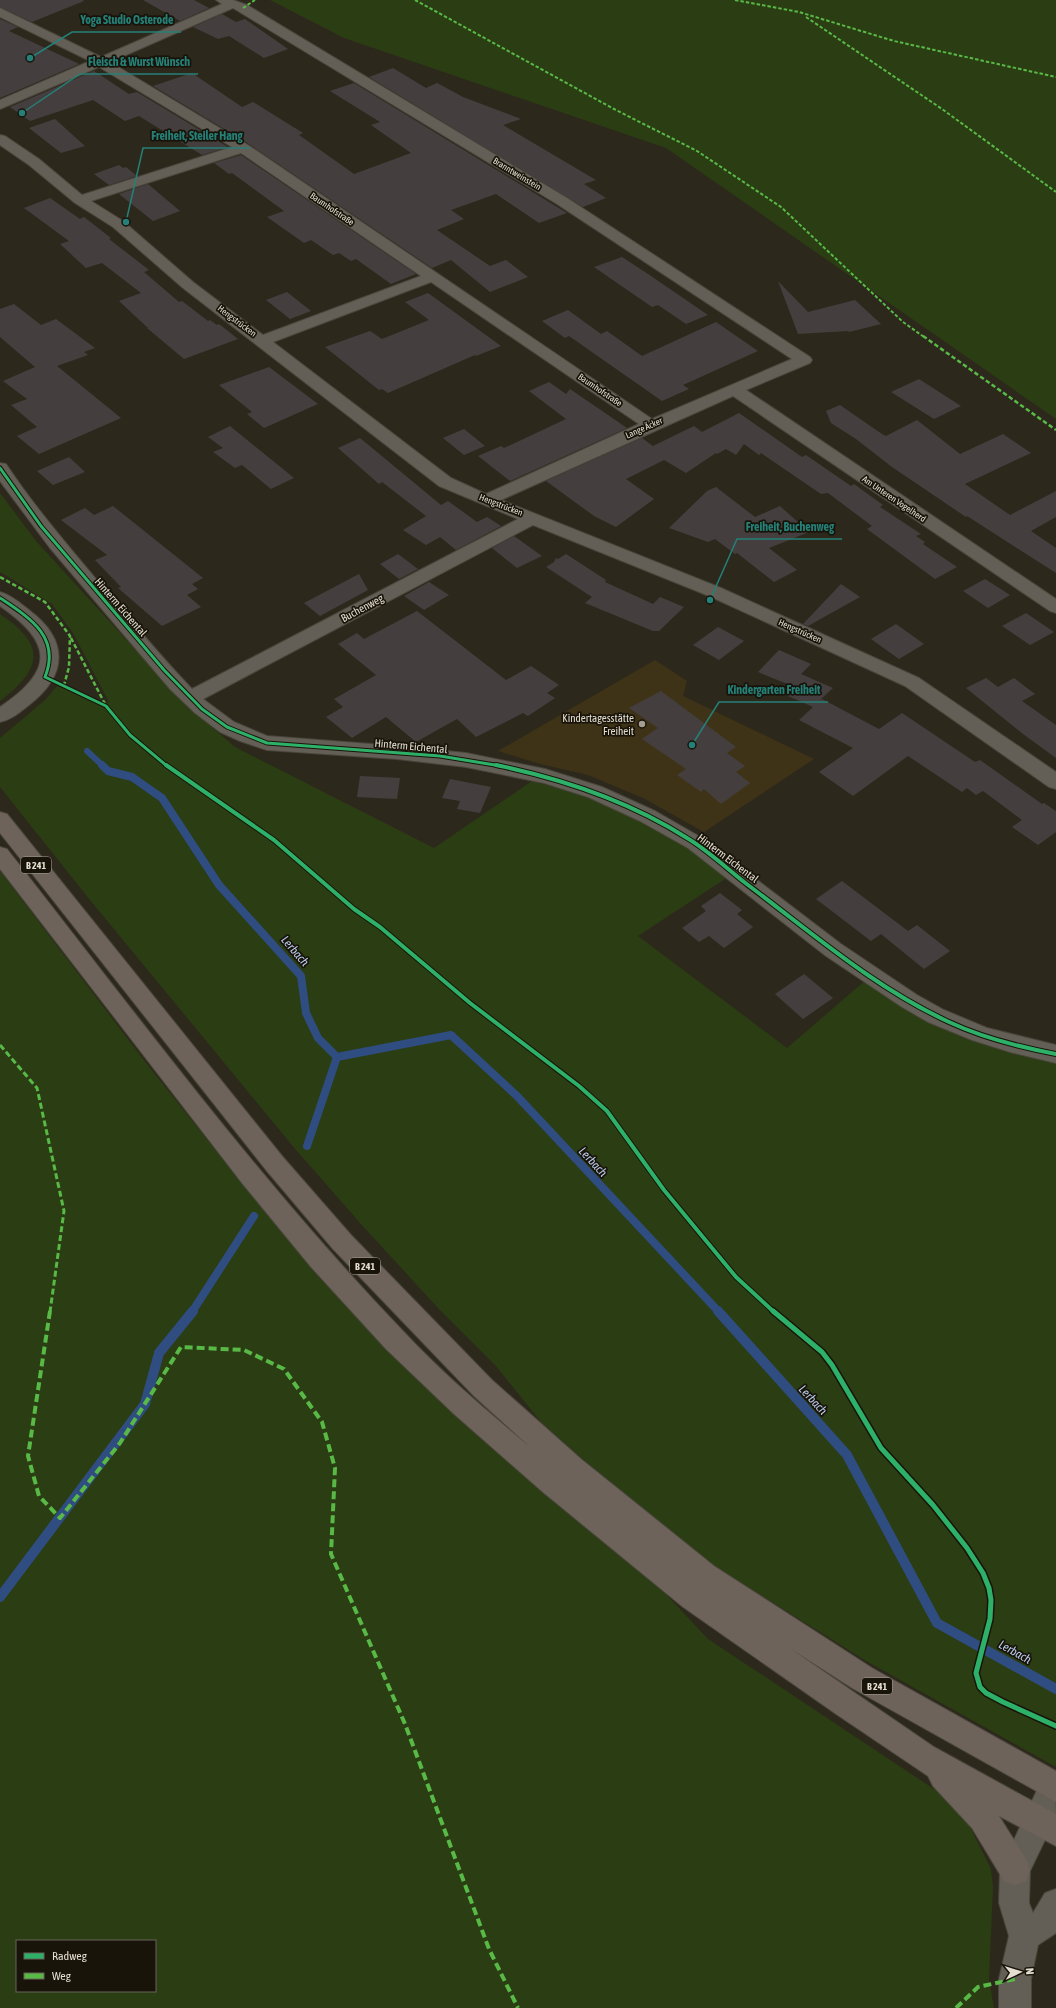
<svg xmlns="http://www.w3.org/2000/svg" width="1056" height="2008" viewBox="0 0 1056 2008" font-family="'Asap Condensed',sans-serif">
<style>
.built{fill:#3e3317}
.green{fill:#2b3d13;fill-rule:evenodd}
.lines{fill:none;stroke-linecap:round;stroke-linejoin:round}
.stream-far2{stroke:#304d82;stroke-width:6}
.stream-far1{stroke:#304d82;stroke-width:8}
.stream{stroke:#304d82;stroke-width:10}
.building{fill:#443f3e}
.minor-casing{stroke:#4a463c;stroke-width:2}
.major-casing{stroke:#4a463c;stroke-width:2}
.minor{fill:#635f56;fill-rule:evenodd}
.major{fill:#6d635a;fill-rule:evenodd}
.quiet-far3{stroke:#58b947;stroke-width:2;stroke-dasharray:3.5 2;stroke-linecap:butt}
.quiet-far2{stroke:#58b947;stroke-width:2.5;stroke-dasharray:4.5 2.5;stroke-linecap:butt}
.quiet-far1{stroke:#58b947;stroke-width:3;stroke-dasharray:6 3;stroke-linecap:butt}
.quiet{stroke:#58b947;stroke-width:4;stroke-dasharray:8 4;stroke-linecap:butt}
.cycleway-far2-casing{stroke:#19140a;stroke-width:5}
.cycleway-far1-casing{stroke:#19140a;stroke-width:6}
.cycleway-casing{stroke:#19140a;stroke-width:8}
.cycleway-far2{stroke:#2db169;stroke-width:3}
.cycleway-far1{stroke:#2db169;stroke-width:4}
.cycleway{stroke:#2db169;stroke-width:5}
.poi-dot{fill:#a49e91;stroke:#19140a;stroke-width:1.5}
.labels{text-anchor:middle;stroke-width:3.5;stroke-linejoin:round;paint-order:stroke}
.far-street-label{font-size:9px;fill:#e4ded0;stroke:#19140a}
.shield{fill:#19140a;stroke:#a7a195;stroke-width:1}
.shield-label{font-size:10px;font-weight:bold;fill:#e4ded0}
.street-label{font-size:11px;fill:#e4ded0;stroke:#19140a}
.poi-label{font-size:11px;fill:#e4ded0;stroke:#19140a;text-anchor:end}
.water-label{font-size:12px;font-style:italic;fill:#b9cef0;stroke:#19140a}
.leader{fill:none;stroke:#248078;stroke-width:1.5}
.callout-dot{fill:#248078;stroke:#19140a;stroke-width:1.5}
.callout-label{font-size:12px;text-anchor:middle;font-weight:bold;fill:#248078;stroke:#19140a;stroke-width:3.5;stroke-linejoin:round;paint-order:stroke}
</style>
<rect width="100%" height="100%" fill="#2d281c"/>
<!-- built -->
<path class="built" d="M 655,660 L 687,681 L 683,696 L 814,759 L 704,832 L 643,798 L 588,775 L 540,764 L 498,751 Z"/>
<!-- green -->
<g class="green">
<path d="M 270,0 L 1056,0 L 1056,419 L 666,148 L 344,38 Z"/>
<path d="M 0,493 L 36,541 L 186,705 L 235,747 L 434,848 L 532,781 C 554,787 576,792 597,800 C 645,818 688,846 728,877 L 638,936 L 787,1048 L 867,979 L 1056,1063 L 1056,1767 L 866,1661 L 710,1563 L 579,1456 L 541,1422 L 496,1366 L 438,1308 L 361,1224 L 296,1150 L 90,900 L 0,787 L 0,738 L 45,700 L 57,686 L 63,687 L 101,705 L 109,702 L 73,633 L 52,604 L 0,572 Z"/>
<path d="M 0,614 C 46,645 43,668 0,701 Z"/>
<path d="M 0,871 L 147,1064 L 237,1177 L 339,1295 L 648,1575 L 708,1639 L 937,1791 L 956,1806 L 969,1825 L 991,1869 L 993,1887 L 989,1979 L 994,2008 L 0,2008 ZM 17,1941 L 155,1941 L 155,1991 L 17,1991 Z"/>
</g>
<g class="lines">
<!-- stream-far2 -->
<path class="stream-far2" d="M 87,751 L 103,766"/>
<!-- stream-far1 -->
<g class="stream-far1">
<path d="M 102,765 L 108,771 L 132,777 L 162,798 L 219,885 L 301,976 L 306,1013 L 318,1038 L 337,1057 L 451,1035 L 517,1096 L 719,1312"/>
<path d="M 307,1146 L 337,1057"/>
<path d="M 192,1312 L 254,1216"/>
</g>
<!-- stream -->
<g class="stream">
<path d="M 718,1311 L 847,1455 L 937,1623 L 1056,1689"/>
<path d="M 0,1597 L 145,1404 L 159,1353 L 193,1311"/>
</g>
</g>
<!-- building -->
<g class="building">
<path d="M 0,0 L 83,0 L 84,1 L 32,22 L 0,7 Z"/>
<path d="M 143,0 L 194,0 L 209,8 L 180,21 Z"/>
<path d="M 222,14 L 236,22 L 245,19 L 288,49 L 264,58 L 229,36 L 218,39 L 193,27 Z"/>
<path d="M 0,19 L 18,27 L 9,31 L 79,64 L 0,98 Z"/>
<path d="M 393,68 L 426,88 L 437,83 L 463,97 L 521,119 L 503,125 L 596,180 L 584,184 L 606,198 L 583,207 L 369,77 Z"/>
<path d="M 94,71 L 129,94 L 137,92 L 228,147 L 202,155 L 139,116 L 125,121 L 93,100 L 30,121 L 10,107 Z"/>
<path d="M 192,73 L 242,107 L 253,102 L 303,133 L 299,135 L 354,174 L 411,153 L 371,125 L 380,122 L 330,91 L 354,83 L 567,213 L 539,223 L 496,194 L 451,210 L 464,219 L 437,230 L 490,266 L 506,260 L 528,277 L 490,292 L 451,260 L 432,268 L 249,144 L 153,86 Z"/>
<path d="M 55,119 L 85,146 L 61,153 L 29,128 Z"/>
<path d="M 241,155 L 416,274 L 391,284 L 356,259 L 351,261 L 339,253 L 333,255 L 311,240 L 304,243 L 267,217 L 284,211 L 232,173 L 229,174 L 214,163 Z"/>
<path d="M 119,165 L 123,168 L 126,167 L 137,176 L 109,185 L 94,174 Z"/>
<path d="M 148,184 L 180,211 L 153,221 L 119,194 Z"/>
<path d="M 50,198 L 80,219 L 84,217 L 111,238 L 109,239 L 149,270 L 144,272 L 179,302 L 182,301 L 208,321 L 210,320 L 217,325 L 219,324 L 238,339 L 184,359 L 147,328 L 148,328 L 119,301 L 141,293 L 102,263 L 86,268 L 60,244 L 69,241 L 24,208 Z"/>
<path d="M 622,257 L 648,274 L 708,315 L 686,324 L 658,305 L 652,307 L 594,267 Z"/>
<path d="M 778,281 L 808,312 L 855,300 L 881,324 L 849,332 L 848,331 L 798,334 Z"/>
<path d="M 287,292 L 311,311 L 290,319 L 266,300 Z"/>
<path d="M 428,293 L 501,346 L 476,356 L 475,355 L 388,393 L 382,389 L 379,390 L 325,347 L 370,331 L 382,339 L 429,320 L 405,302 Z"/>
<path d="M 14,304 L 41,325 L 56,319 L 95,348 L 84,352 L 88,355 L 57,366 L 121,418 L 39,454 L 17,436 L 37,427 L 11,405 L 27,399 L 3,381 L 35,367 L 0,337 L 0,309 Z"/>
<path d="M 568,310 L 601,334 L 607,331 L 642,356 L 716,322 L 758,351 L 683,385 L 689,389 L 662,401 L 569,336 L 565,338 L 542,321 Z"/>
<path d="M 269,367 L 318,404 L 264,428 L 247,414 L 252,412 L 219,385 Z"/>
<path d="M 919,379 L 961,406 L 934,419 L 891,392 Z"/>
<path d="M 549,382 L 566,394 L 570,389 L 627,428 L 510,481 L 478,456 L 501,446 L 504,448 L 566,419 L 529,391 Z"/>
<path d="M 840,405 L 882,434 L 886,436 L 917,420 L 960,454 L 1003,434 L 1031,453 L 965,484 L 1010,515 L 1056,491 L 1056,517 L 1031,531 L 1056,548 L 1056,573 L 967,516 L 966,517 L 892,467 L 856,439 L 831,423 L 826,411 Z"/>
<path d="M 739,413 L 802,457 L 806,455 L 851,486 L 854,484 L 883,505 L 880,507 L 921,534 L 916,536 L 925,542 L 923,544 L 957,567 L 935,579 L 867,529 L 872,526 L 828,493 L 821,494 L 761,453 L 759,455 L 744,444 L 736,455 L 726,449 L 717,454 L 716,453 L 686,473 L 664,460 L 626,479 L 654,499 L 616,527 L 594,516 L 546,481 L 642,438 L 653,446 L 694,426 L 702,432 Z"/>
<path d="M 230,426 L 294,478 L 271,489 L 242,465 L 235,468 L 213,452 L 223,448 L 208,437 Z"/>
<path d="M 464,429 L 485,446 L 464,455 L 443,438 Z"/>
<path d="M 360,438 L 441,505 L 448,501 L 477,522 L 487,517 L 501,526 L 456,550 L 440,537 L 426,545 L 403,530 L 426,516 L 382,482 L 379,484 L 338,448 Z"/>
<path d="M 69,457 L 85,472 L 53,485 L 37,471 Z"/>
<path d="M 716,487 L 755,517 L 780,506 L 809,532 L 769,548 L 797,570 L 774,582 L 737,553 L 735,554 L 715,539 L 708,542 L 669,528 L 707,491 Z"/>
<path d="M 113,506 L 203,578 L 192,584 L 198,589 L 187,595 L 201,607 L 162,626 L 118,588 L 121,587 L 95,560 L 107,555 L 61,520 L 85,508 L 94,515 Z"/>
<path d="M 514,536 L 542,556 L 517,568 L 492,548 Z"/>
<path d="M 398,554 L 418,569 L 399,579 L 380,564 Z"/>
<path d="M 566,554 L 606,580 L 605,582 L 653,604 L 660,597 L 684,607 L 659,631 L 653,631 L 585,603 L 592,597 L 546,567 L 554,562 L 556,558 L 558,559 Z"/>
<path d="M 359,574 L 368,590 L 320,616 L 304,603 Z"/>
<path d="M 985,579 L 1010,595 L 988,608 L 963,591 Z"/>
<path d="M 429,582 L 449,595 L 424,610 L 404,596 Z"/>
<path d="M 841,584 L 860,597 L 808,626 L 803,624 Z"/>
<path d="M 417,611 L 506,680 L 531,666 L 559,685 L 547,693 L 555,698 L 528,716 L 523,713 L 476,737 L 457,719 L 416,742 L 386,717 L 352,738 L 326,717 L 343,707 L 334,699 L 376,675 L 338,644 L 357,633 L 364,639 Z"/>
<path d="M 1026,613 L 1054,632 L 1030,645 L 1002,626 Z"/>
<path d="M 896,624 L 924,644 L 899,659 L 871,639 Z"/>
<path d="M 718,627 L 744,641 L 719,660 L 693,645 Z"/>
<path d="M 779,650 L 811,664 L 801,674 L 833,688 L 820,700 L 822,699 L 879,729 L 902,713 L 975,762 L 980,760 L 1042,804 L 1044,803 L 1056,811 L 1056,832 L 1038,845 L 1012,827 L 1022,820 L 983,791 L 976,795 L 967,788 L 962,792 L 908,756 L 853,796 L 819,772 L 853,748 L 799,720 L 813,707 L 781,693 L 790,685 L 758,672 Z"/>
<path d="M 986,678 L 998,687 L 1014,678 L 1035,694 L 1022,701 L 1056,725 L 1056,758 L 1023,734 L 966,688 Z"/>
<path d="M 661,691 L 736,747 L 727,753 L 745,766 L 736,772 L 750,783 L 721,804 L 704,789 L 701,792 L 677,775 L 686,769 L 642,739 L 658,728 L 629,708 Z"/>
<path d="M 360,776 L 400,778 L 397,799 L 357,797 Z"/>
<path d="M 450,779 L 491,787 L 480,813 L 457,809 L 460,801 L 442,798 Z"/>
<path d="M 842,881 L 908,931 L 917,925 L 950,951 L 924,969 L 881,934 L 871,941 L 816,899 Z"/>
<path d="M 720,893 L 742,910 L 737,914 L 753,927 L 724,948 L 709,936 L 699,942 L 682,928 L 706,911 L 701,906 Z"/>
<path d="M 804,974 L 833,998 L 803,1019 L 775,994 Z"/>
</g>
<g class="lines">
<defs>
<g id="minor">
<path d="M 216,0 L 233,0 L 247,5 L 567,198 L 810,357 L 812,360 L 810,363 L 746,390 L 1056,599 L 1056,613 L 1050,611 L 733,396 L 501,500 L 721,588 L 919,678 L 1056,772 L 1056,789 L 1049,787 L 905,686 L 709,596 L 533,525 L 203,699 L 234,722 L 267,736 L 397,746 L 466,753 L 545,769 L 602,787 L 655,811 L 702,838 L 841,944 L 917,995 L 944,1010 L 987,1028 L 1056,1045 L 1056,1063 L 1010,1052 L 972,1040 L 928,1022 L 902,1007 L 826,956 L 688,848 L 640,821 L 588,797 L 544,783 L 466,767 L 397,759 L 267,750 L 240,741 L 220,732 L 195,713 L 170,689 L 50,548 L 0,481 L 0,463 L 6,464 C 38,512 75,554 112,598 C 138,629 164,660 192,689 L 518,519 L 439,486 L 183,288 L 113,227 L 75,203 L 29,165 L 0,145 L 0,135 L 5,136 L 39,159 L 82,195 L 232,147 L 99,67 L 0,109 L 0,100 L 90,61 L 0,17 L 0,8 L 101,57 L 222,4 ZM 233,8 L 557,204 L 792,359 L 652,419 L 248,145 L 110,62 ZM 241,153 L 421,276 L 263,335 L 193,282 L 123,221 L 91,201 ZM 431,282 L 639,424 L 486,494 L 451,478 L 273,342 Z"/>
<path d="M 0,592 C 11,595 20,603 29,610 C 69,640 68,675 29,705 C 20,712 11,720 0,722 L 0,707 C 54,671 54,643 0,606 Z"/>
<path d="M 1055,1771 L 1056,1817 L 1030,1871 L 1029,1903 L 1033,1913 L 1045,1893 L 1056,1889 L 1056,1933 L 1038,1945 L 1031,1979 L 1031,2008 L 999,2008 L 999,1979 L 1009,1936 L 999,1903 L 1000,1870 L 1044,1775 Z"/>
</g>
<path id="major" d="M 0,812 L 7,814 L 282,1156 L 351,1235 L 492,1380 L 581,1459 L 714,1566 L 872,1668 L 1056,1771 L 1056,1802 L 852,1688 L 791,1649 L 934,1747 L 1056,1814 L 1056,1846 L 999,1816 L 1026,1859 L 1030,1870 L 1026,1881 L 1015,1885 L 1004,1881 L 972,1828 L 933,1786 L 928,1776 L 836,1714 L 683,1607 L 544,1493 L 454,1414 L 386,1349 L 311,1267 L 242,1183 L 0,869 L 0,847 L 7,849 C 135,1012 259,1181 403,1331 C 442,1373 486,1410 530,1447 L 474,1396 L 333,1249 L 266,1170 L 0,833 Z"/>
</defs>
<!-- minor casing -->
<use href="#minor" class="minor-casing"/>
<!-- major casing -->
<use href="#major" class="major-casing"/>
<!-- minor -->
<use href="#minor" class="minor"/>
<!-- major -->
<use href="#major" class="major"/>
<!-- quiet-far3 -->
<g class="quiet-far3">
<path d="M 415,0 L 614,109 L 697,151 L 781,207 L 903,322 L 924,337"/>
<path d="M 735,0 L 799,12 L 894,41 L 1056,77"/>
<path d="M 243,8 L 255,0"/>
<path d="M 806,17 L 942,109 L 1056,192"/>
</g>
<!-- quiet-far2 -->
<g class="quiet-far2">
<path d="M 923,336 L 1056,430"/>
<path d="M 0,577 L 45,602 L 70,636 L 69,667 L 64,685"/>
<path d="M 71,638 L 106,706"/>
</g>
<!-- quiet-far1 -->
<path class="quiet-far1" d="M 0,1045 L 37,1088 L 64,1211 L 50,1312"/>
<!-- quiet -->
<g class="quiet">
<path d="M 50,1311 L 28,1456 L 39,1496 L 60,1518 L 120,1443 L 181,1347 L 244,1350 L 284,1369 L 322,1422 L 335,1468 L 331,1554 L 405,1724 L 489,1949 L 518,2008"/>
<path d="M 956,2008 L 978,1987 L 1015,1979"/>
</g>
<defs>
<g id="cycleway-far2">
<path d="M 0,468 L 41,526 L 164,670 L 202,709 L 227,727 L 267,743 L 440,756 L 501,766"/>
<path d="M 0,598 C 30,618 61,637 45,677 L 106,706 L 130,735 L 167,766"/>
</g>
<g id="cycleway-far1">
<path d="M 166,765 L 274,840 L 354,909 L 380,927 L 470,1003 L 579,1086 L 607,1111 L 664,1190 L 736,1277 L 774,1312"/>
<path d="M 496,765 C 563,779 629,801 687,838 C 709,851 727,869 748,885 C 812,933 875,988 949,1022 C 983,1038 1019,1047 1056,1054"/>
</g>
<path id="cycleway" d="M 773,1311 L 822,1352 L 832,1365 L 881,1448 L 933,1505 L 967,1548 L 983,1573 L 989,1588 L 991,1600 L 990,1619 L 976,1673 L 980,1687 L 986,1693 L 1003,1702 L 1056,1726"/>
</defs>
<!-- cycleway-far2 casing -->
<use href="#cycleway-far2" class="cycleway-far2-casing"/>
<!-- cycleway-far1 casing -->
<use href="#cycleway-far1" class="cycleway-far1-casing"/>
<!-- cycleway casing -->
<use href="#cycleway" class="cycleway-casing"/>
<!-- cycleway-far2 -->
<use href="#cycleway-far2" class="cycleway-far2"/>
<!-- cycleway-far1 -->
<use href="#cycleway-far1" class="cycleway-far1"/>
<!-- cycleway -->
<use href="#cycleway" class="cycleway"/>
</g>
<!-- markers -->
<circle class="poi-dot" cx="642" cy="724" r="4"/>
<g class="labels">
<!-- far-street labels -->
<g class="far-street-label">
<text transform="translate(517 174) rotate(31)" y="3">Branntweinstein</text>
<text transform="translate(332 209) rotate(34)" y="3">Baumhofstraße</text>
<text transform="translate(237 321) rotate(37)" y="3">Hengstrücken</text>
<text transform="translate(600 390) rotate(34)" y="3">Baumhofstraße</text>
<text transform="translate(644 428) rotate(-24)" y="3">Lange Äcker</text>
<text transform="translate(894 499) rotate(34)" y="3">Am Unteren Vogelherd</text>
<text transform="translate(501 505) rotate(21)" y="3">Hengstrücken</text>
<text transform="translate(800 631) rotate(24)" y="3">Hengstrücken</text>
</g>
<!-- shield labels -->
<g class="shield">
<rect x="21" y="857" width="30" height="16" rx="3"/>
<rect x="350" y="1258" width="30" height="16" rx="3"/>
<rect x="862" y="1678" width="30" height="16" rx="3"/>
</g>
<g class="shield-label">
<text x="36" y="869">B 241</text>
<text x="365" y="1270">B 241</text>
<text x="877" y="1690">B 241</text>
</g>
<!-- street labels -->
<g class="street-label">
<text transform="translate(121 607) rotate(49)" y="4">Hinterm Eichental</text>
<text transform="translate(362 608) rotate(-28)" y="4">Buchenweg</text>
<text transform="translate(411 746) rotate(5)" y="4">Hinterm Eichental</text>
<text transform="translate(728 858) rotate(37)" y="4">Hinterm Eichental</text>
</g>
<!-- poi labels -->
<g class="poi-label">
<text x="634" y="722">Kindertagesstätte<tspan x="634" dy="13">Freiheit</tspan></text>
</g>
<!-- water labels -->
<g class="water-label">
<text transform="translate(295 951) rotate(49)" y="4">Lerbach</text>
<text transform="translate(593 1162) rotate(47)" y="4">Lerbach</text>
<text transform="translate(813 1400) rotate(47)" y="4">Lerbach</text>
<text transform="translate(1015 1652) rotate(29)" y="4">Lerbach</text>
</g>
</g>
<!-- callouts -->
<path class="leader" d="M30 58L72 32H181M22 113L80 74H198M126 222L143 148H250M710 600L737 539H842M692 745L719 702H828"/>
<g class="callout-dot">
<circle cx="30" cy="58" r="4"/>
<circle cx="22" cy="113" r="4"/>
<circle cx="126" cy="222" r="4"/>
<circle cx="710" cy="600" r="4"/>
<circle cx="692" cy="745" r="4"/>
</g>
<g class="callout-label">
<text x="127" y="24">Yoga Studio Osterode</text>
<text x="139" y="66">Fleisch &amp; Wurst Wünsch</text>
<text x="197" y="140">Freiheit, Steiler Hang</text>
<text x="790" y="531">Freiheit, Buchenweg</text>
<text x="774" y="694">Kindergarten Freiheit</text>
</g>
<!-- legend -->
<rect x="16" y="1940" width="140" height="52" fill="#19140a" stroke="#6a6559"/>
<rect x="24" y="1953" width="20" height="6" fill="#2db169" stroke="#6a6559"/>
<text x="52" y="1960" font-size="12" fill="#e4ded0">Radweg</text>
<rect x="24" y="1973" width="20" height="6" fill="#58b947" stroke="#6a6559"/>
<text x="52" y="1980" font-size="12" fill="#e4ded0">Weg</text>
<!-- north arrow -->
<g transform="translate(1020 1972) rotate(86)" stroke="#19140a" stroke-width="3" paint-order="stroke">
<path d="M0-3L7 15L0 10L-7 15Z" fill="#e4ded0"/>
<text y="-6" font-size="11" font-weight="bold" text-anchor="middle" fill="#e4ded0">N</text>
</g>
</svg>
